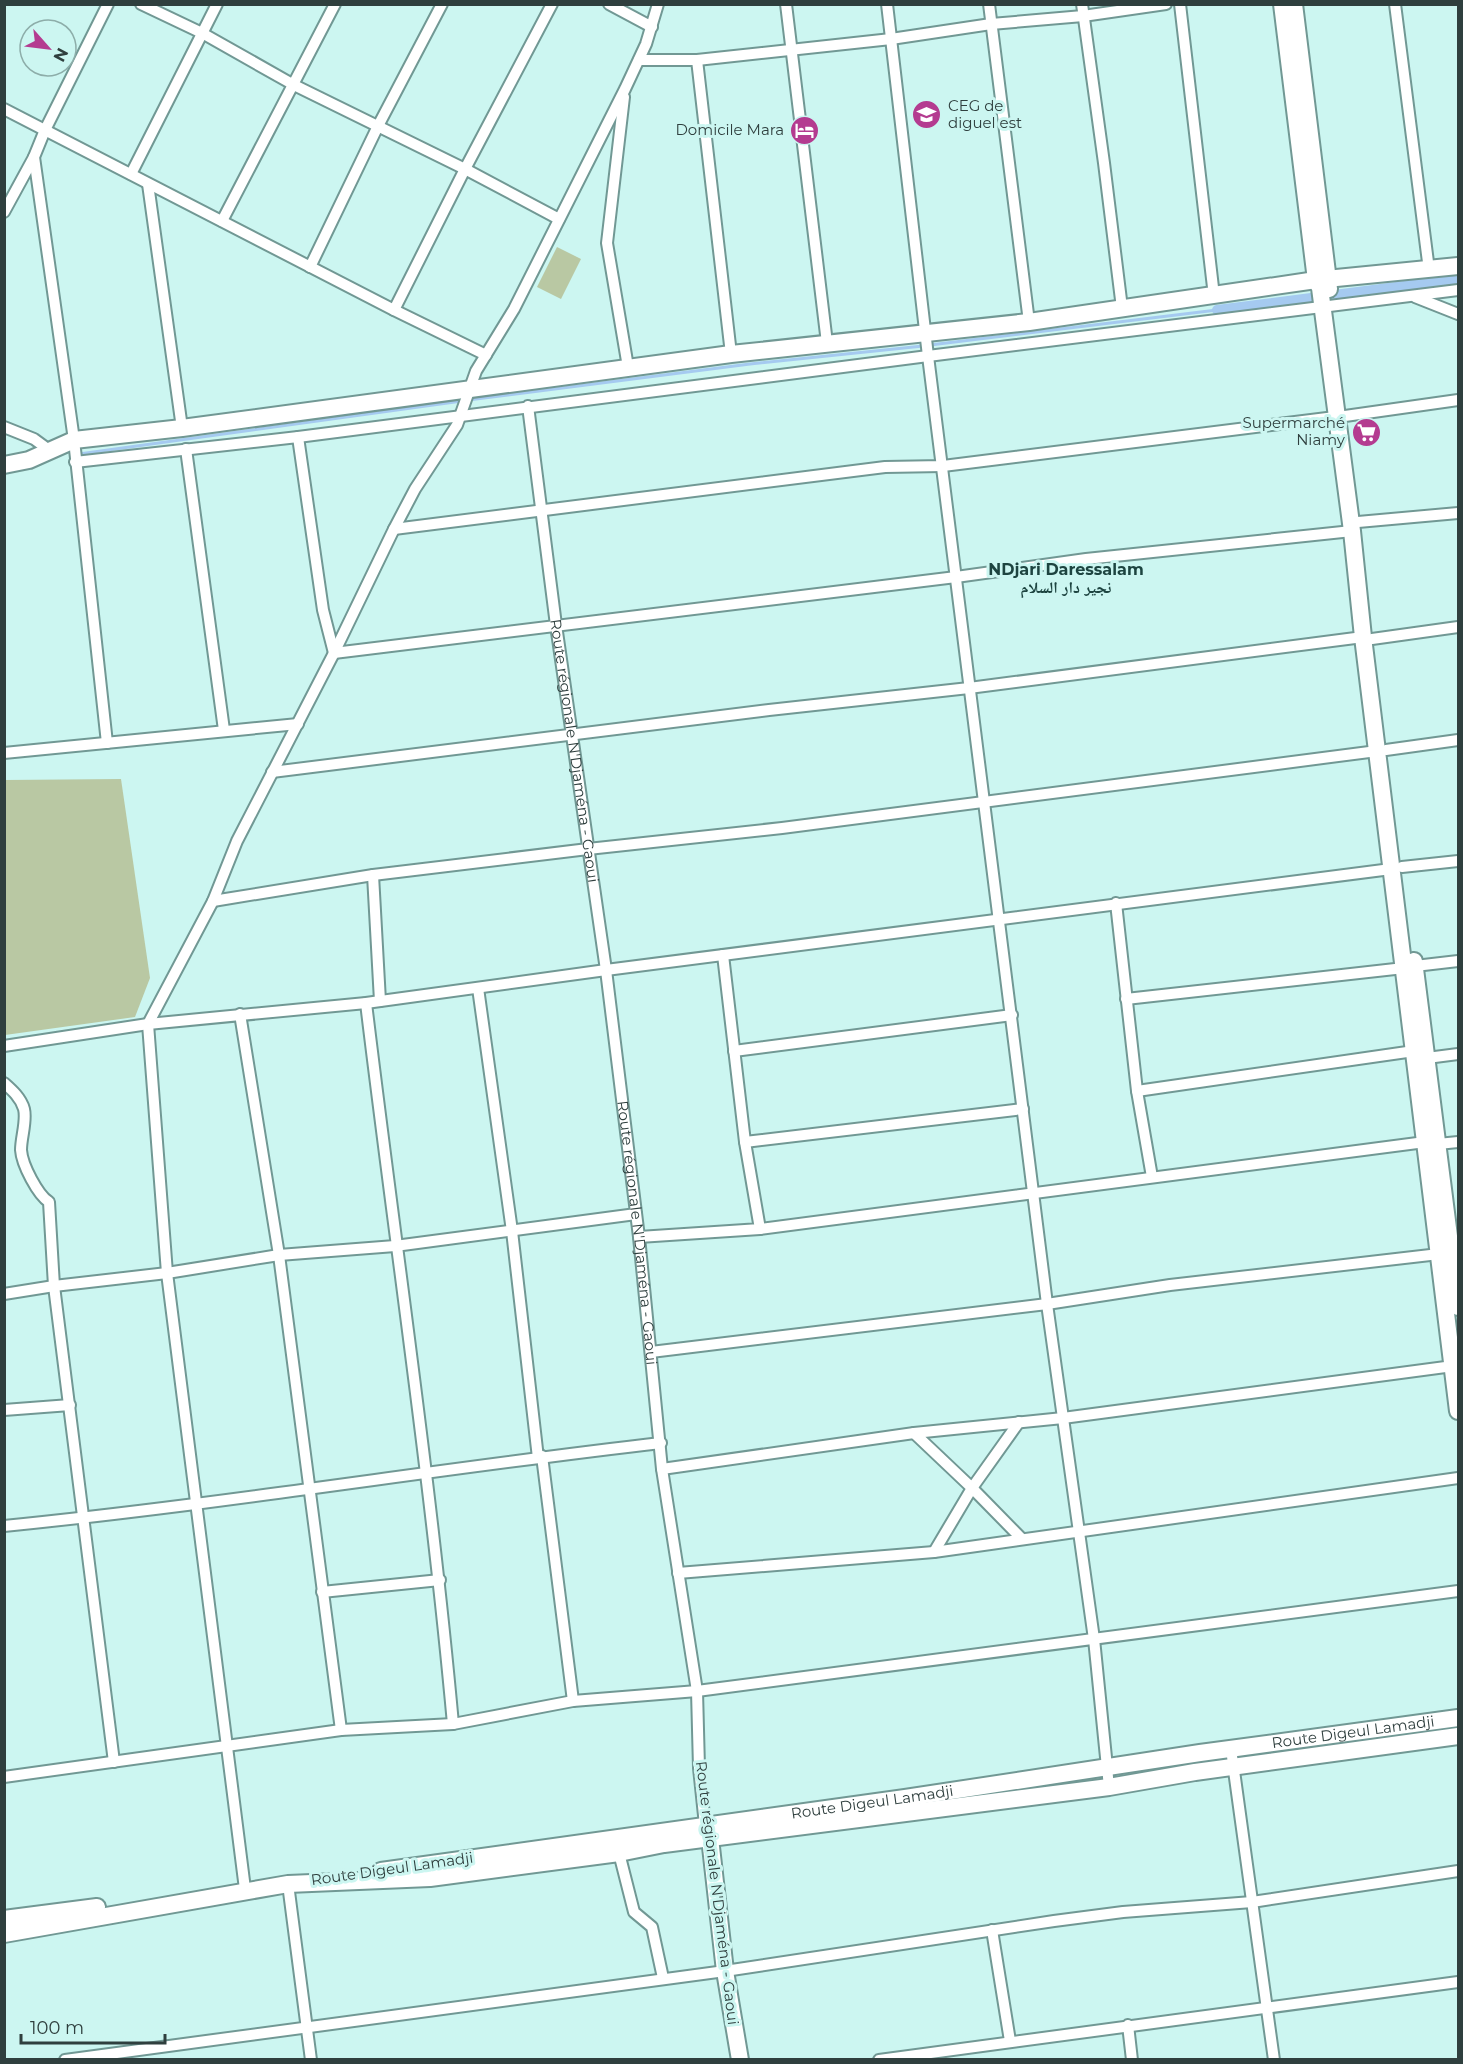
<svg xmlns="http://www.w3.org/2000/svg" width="1463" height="2064" viewBox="0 0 1463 2064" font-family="Montserrat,'Noto Naskh Arabic',sans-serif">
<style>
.green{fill:#b9c8a3}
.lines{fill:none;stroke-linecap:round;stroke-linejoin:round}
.stream{stroke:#a5caf0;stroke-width:3}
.canal{stroke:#a5caf0;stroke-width:10}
.street-casing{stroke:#719894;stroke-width:14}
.secondary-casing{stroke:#719894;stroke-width:20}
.street{stroke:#fff;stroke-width:10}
.secondary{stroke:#fff;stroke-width:16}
.labels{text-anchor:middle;stroke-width:6;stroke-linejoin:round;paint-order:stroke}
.poi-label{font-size:15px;fill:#2f3f3e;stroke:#ccf6f1;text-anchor:end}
.street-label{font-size:15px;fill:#2f3f3e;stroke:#ccf6f1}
.neighbourhood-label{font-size:16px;font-weight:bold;fill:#1d4440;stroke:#ccf6f1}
</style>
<rect width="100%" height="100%" fill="#ccf6f1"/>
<!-- green -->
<g class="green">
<path d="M 557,247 L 581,259 L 561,299 L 537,287 Z"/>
<path d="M 121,779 L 150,978 L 135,1017 L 5,1035 L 5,780 Z"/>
</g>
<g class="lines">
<!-- stream -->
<g class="stream">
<path d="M 930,345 L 1217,310"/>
<path d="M 468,400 L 750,364 L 923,346"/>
<path d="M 79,454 L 462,401"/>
</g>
<!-- canal -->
<path class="canal" d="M 1217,310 L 1458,279"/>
<defs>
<g id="street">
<path d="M 141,4 L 202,33 L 294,85 L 465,169 L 559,219"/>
<path d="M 609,4 L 652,27"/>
<path d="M 786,4 L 827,343"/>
<path d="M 887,4 L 928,356 L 1047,1304 L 1094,1639 L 1109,1787"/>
<path d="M 989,4 L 1029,322"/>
<path d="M 1082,4 L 1104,163 L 1122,308"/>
<path d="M 1180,4 L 1214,296"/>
<path d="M 1395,4 L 1429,270"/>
<path d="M 639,60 L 697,60 L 891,39 L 991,24 L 1083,16 L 1166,4"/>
<path d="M 697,60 L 731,354"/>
<path d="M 624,97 L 607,243 L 628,367"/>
<path d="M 4,109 L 394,310 L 486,355"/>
<path d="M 131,174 L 217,4"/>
<path d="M 148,184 L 182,428"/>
<path d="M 4,212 L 34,157"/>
<path d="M 222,221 L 335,4"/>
<path d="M 310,267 L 378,126 L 442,4"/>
<path d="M 1415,297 L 1458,314"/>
<path d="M 394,310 L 465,169 L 552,4"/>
<path id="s1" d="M 528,406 L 556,625 L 606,970 L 639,1237 L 662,1469 L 697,1691 L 699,1768 L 705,1825"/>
<path d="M 1345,416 L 1458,400"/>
<path d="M 4,427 L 34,439 L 49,450"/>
<path d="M 298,437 L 323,610 L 334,653 L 956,577 L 1086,559 L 1352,531"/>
<path d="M 186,449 L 224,730"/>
<path d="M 75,462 L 298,437 L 928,356 L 1458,290"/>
<path d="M 1358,522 L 1458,513"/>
<path d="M 394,529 L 885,467 L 943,466 L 1335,417"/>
<path d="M 1372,639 L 1458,627"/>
<path d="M 107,743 L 74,440 L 34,157 L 45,130 L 108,4"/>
<path d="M 1386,750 L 1458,740"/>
<path d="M 4,753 L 298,724"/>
<path d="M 272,772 L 769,710 L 969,688 L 1363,637"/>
<path d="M 1402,867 L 1458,861"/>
<path d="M 373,875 L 380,1001"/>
<path d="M 213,901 L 373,875 L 588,849 L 782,828 L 1377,751"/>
<path d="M 1116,903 L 1137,1091 L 1152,1177"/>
<path d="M 1415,966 L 1458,961"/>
<path d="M 478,988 L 512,1231 L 538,1458"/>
<path d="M 1126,999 L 1404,968"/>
<path d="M 366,1003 C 395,1243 431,1482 453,1724"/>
<path d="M 240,1014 L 279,1255 L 341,1730"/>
<path d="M 4,1046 L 148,1024 L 366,1003 L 606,970 L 1391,869"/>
<path d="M 734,1051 L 1012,1015"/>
<path d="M 1427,1058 L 1458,1054"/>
<path d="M 4,1083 C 12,1090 21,1098 24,1109 C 27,1121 21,1137 21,1150 C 22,1165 38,1195 49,1202 L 54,1286 L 114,1762"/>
<path d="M 1137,1091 L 1414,1051"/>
<path d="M 745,1142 L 1023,1109"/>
<path d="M 1438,1144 L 1458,1142"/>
<path d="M 760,1229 L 1425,1142"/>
<path d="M 639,1237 L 760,1229 L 745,1142 L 723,955"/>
<path d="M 4,1294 L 54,1286 L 167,1273 L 279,1255 L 395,1246 L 636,1214"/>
<path d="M 651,1352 L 1047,1304 L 1170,1285 L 1439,1254"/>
<path d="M 4,1410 L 70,1405"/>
<path d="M 914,1433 L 972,1488 L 1021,1538"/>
<path d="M 542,1456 L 573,1701"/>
<path d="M 662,1469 L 914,1433 L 1063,1418 L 1453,1366"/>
<path d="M 4,1526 C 224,1504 442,1468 661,1443"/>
<path d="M 934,1552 L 972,1488 L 1019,1422"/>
<path d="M 678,1573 L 934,1552 L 1458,1478"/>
<path d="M 322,1592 L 440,1580"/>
<path d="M 1231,1749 L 1274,2060"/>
<path d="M 4,1777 L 341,1730 L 453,1724 L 573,1701 L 697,1691 L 1458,1591"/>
<path d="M 619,1853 L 634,1912 L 652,1927 L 663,1978"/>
<path d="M 288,1884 L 311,2060"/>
<path d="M 245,1889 L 167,1273 L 148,1024 L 213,901 L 237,841 L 334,653 L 394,529 L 415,489 L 457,425 L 476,371 L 514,309 L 625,89 L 646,44 L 658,4"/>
<path d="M 992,1930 L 1010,2041"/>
<path d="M 1128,2025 L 1132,2060"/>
<path d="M 65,2060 L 725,1971 L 1054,1921 L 1123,1912 L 1252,1902 L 1458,1871"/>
<path d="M 879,2060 L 1458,1982"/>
</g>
<g id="secondary">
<path d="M 1282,4 L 1316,280 L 1320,288 L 1352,531 L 1363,637 L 1458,1411"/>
<path d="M 1294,4 L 1329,289"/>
<path d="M 4,465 L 29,460 L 74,440 L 182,428 L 731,354 L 1029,322 L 1316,280 L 1458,266"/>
<path d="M 1414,961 L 1458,1307"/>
<path d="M 706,1828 L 710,1838 L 725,1971 L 740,2060"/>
<path id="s2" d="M 381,1871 L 905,1798 L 1200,1753 L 1458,1718"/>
<path d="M 4,1919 L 97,1907"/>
<path d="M 4,1934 L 288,1884 L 430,1878 L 619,1853 L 664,1844 L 1109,1787 L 1195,1772 L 1458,1736"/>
</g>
</defs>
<!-- street casing -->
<use href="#street" class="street-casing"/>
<!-- secondary casing -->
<use href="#secondary" class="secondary-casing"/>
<!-- street -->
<use href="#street" class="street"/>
<!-- secondary -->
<use href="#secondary" class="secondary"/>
</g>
<!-- icons -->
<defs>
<symbol id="school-disc" viewBox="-11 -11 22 22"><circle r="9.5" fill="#b43b90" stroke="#ccf6f1"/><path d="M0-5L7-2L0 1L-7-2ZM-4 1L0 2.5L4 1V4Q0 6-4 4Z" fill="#fff"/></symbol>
<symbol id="hotel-disc" viewBox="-11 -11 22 22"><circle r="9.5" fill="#b43b90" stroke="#ccf6f1"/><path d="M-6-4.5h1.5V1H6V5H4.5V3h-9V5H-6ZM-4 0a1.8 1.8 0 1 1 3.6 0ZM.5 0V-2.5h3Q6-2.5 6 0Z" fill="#fff"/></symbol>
<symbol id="supermarket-disc" viewBox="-11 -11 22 22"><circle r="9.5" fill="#b43b90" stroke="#ccf6f1"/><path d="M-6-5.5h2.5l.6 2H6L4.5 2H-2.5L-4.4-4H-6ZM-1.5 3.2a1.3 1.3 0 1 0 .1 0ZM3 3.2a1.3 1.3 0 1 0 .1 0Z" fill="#fff"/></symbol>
</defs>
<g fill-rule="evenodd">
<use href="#school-disc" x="910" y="98" width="33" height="33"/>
<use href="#hotel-disc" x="788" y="114" width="33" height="33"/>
<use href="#supermarket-disc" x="1350" y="416" width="33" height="33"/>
</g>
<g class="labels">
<!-- poi labels -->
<g class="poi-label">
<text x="948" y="111" text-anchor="start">CEG de<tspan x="948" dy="17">diguel est</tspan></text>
<text x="784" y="135">Domicile Mara</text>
<text x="1345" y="428">Supermarché<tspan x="1345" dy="17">Niamy</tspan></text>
</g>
<!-- street labels -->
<g class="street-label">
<text dy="5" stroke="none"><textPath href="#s1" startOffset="348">Route régionale N'Djaména - Gaoui</textPath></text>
<text dy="5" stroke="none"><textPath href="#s1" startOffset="834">Route régionale N'Djaména - Gaoui</textPath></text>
<text dy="5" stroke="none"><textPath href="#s2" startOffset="982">Route Digeul Lamadji</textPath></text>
<text dy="5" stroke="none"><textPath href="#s2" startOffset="496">Route Digeul Lamadji</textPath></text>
<text transform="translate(392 1869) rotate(-8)" y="5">Route Digeul Lamadji</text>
<text transform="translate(717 1893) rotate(83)" y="5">Route régionale N'Djaména - Gaoui</text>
</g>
<!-- neighbourhood labels -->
<g class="neighbourhood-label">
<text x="1066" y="575">NDjari Daressalam<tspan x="1066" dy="18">نجير دار السلام</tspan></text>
</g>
</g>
<!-- border -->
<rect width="1463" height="2064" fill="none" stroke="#2f3f3e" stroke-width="12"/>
<!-- north arrow -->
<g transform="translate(48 48) rotate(118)"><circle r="28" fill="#ccf6f1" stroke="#8dada9" stroke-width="1.5"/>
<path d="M0-4.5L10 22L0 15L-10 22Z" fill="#b43b90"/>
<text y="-9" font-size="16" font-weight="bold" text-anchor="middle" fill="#2f3f3e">N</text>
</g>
<!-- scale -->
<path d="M21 2034v9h144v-9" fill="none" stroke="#2f3f3e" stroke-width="3"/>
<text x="30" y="2034" font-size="18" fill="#2f3f3e" stroke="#ccf6f1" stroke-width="4.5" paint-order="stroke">100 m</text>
</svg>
